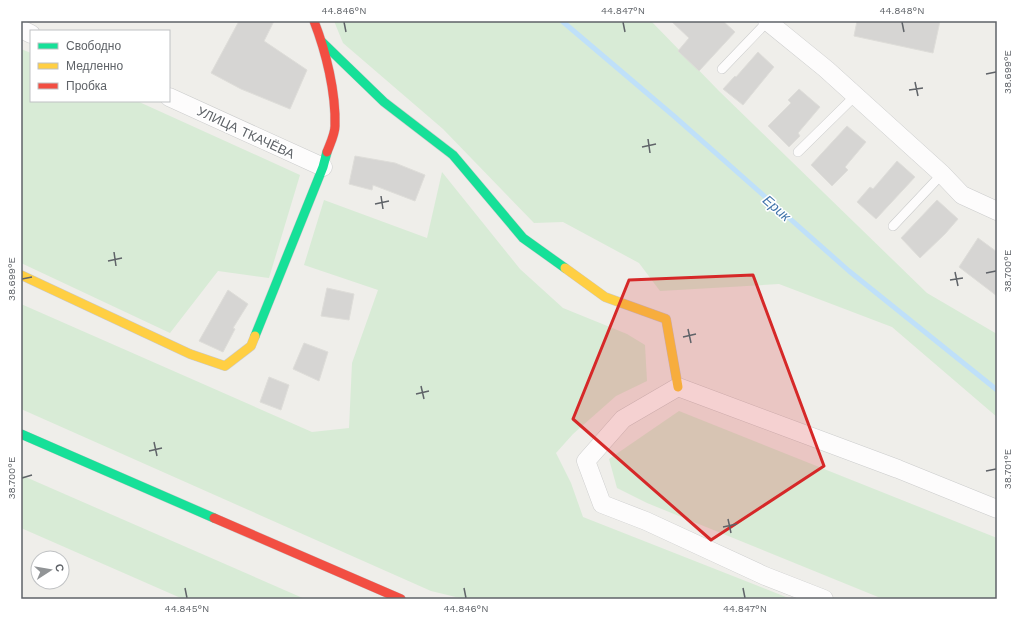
<svg xmlns="http://www.w3.org/2000/svg" width="1018" height="620" viewBox="0 0 1018 620" font-family="'Work Sans',sans-serif">
<style>
.green{fill:#d8ebd6}
.lines{fill:none;stroke-linecap:round;stroke-linejoin:round}
.stream{stroke:#bfe0f9;stroke-width:5}
.building{fill:#d6d5d3;stroke:#deddd9}
.lane-casing{stroke:#cbcccc;stroke-width:10}
.street-casing{stroke:#cbcccc;stroke-width:19}
.fast-casing{stroke:#cacacb;stroke-width:10}
.slow-casing{stroke:#cacacb;stroke-width:10}
.jam-casing{stroke:#cacacb;stroke-width:10}
.lane{stroke:#fdfcfc;stroke-width:9}
.street{stroke:#fdfcfc;stroke-width:18}
.fast{stroke:#16e098;stroke-width:9}
.slow{stroke:#ffcf43;stroke-width:9}
.jam{stroke:#f24e42;stroke-width:9}
.marked{fill:#d62828;fill-opacity:0.2;stroke:#d62828;stroke-width:3;stroke-linejoin:round}
.ticks{fill:none;stroke:#5f6368;stroke-width:1.5}
.labels{text-anchor:middle;stroke-width:3;stroke-linejoin:round;paint-order:stroke}
.street-label{font-size:13px;fill:#5f6368;stroke:#fff}
.water-label{font-size:14px;font-style:italic;fill:#4174aa;stroke:#fff}
.neatline{fill:none;stroke:#5f6368;stroke-width:1.5}
.ticks-label{font-size:10px;text-anchor:middle;fill:#5f6368}
</style>
<rect width="100%" height="100%" fill="#efeeea"/>
<!-- green -->
<g class="green">
<path d="M 334,21 L 651,21 L 719,91 L 927,293 L 997,334 L 997,417 L 892,327 L 779,284 L 660,291 L 639,263 L 563,222 L 534,223 L 443,129 L 343,43 Z"/>
<path d="M 21,49 L 31,53 L 31,101 L 137,101 L 300,175 L 269,278 L 218,271 L 170,333 L 21,263 Z"/>
<path d="M 442,172 L 520,269 L 563,308 L 627,334 L 645,345 L 647,381 L 616,396 L 573,434 L 556,453 L 571,483 L 583,517 L 791,599 L 464,599 L 431,591 L 21,409 L 21,304 L 312,432 L 349,428 L 352,363 L 378,290 L 304,265 L 324,200 L 427,238 Z"/>
<path d="M 679,411 L 997,538 L 997,599 L 883,599 L 647,503 L 617,488 L 609,459 Z"/>
<path d="M 21,475 L 305,599 L 183,599 L 21,528 Z"/>
</g>
<g class="lines">
<!-- stream -->
<path class="stream" d="M 562,21 L 675,117 L 849,271 L 997,390"/>
</g>
<!-- building -->
<g class="building">
<path d="M 239,21 L 274,21 L 264,41 L 307,70 L 290,109 L 241,89 L 211,73 Z"/>
<path d="M 671,21 L 723,21 L 735,32 L 699,71 L 678,51 L 689,38 Z"/>
<path d="M 857,21 L 940,21 L 933,53 L 854,36 Z"/>
<path d="M 758,52 L 774,67 L 743,105 L 723,89 L 735,76 L 736,77 Z"/>
<path d="M 799,89 L 820,107 L 798,133 L 800,136 L 789,147 L 768,126 L 791,103 L 788,100 Z"/>
<path d="M 847,126 L 866,142 L 845,167 L 848,170 L 832,186 L 811,165 Z"/>
<path d="M 355,156 L 395,163 L 425,175 L 415,201 L 373,185 L 372,190 L 349,184 Z"/>
<path d="M 897,161 L 915,177 L 876,219 L 857,202 L 870,187 L 873,189 Z"/>
<path d="M 937,200 L 958,219 L 945,234 L 920,258 L 901,238 Z"/>
<path d="M 978,238 L 997,252 L 997,296 L 959,267 Z"/>
<path d="M 327,288 L 354,294 L 349,320 L 321,316 Z"/>
<path d="M 228,290 L 248,304 L 233,328 L 235,329 L 223,352 L 199,341 Z"/>
<path d="M 304,343 L 328,352 L 319,381 L 293,369 Z"/>
<path d="M 269,377 L 289,385 L 281,410 L 260,402 Z"/>
</g>
<g class="lines">
<defs>
<g id="lane">
<path d="M 722,69 L 767,22"/>
<path d="M 798,152 L 855,96"/>
<path d="M 893,226 L 942,174"/>
</g>
<g id="street">
<path d="M 767,21 L 826,69 L 942,174 L 962,195 L 997,211"/>
<path d="M 21,29 L 31,34"/>
<path d="M 169,97 L 323,167"/>
<path d="M 824,599 L 765,576 L 646,521 L 602,504 L 586,461 L 623,419 L 678,387 L 898,469 L 997,509"/>
</g>
<g id="fast">
<path d="M 322,42 L 384,102 L 453,155 L 523,238 L 565,268"/>
<path d="M 255,336 L 323,167 L 327,152"/>
<path d="M 21,434 L 214,518"/>
</g>
<g id="slow">
<path d="M 565,268 L 605,297 L 666,319 L 678,387"/>
<path d="M 21,275 L 190,354 L 225,366 L 251,346 L 255,336"/>
</g>
<g id="jam">
<path d="M 314,21 C 326,52 336,92 335,126 C 335,134 330,144 327,152"/>
<path d="M 214,518 L 401,599"/>
</g>
</defs>
<!-- lane casing -->
<use href="#lane" class="lane-casing"/>
<!-- street casing -->
<use href="#street" class="street-casing"/>
<!-- fast casing -->
<use href="#fast" class="fast-casing"/>
<!-- slow casing -->
<use href="#slow" class="slow-casing"/>
<!-- jam casing -->
<use href="#jam" class="jam-casing"/>
<!-- lane -->
<use href="#lane" class="lane"/>
<!-- street -->
<use href="#street" class="street"/>
<!-- fast -->
<use href="#fast" class="fast"/>
<!-- slow -->
<use href="#slow" class="slow"/>
<!-- jam -->
<use href="#jam" class="jam"/>
</g>
<!-- marked area -->
<path class="marked" d="M 753,275 L 824,466 L 711,540 L 573,419 L 629,280 Z"/>
<!-- ticks -->
<path class="ticks" d="M 344,22 L 346,32M 623,22 L 625,32M 902,22 L 904,32M 986,74 L 996,72M 915,82 L 918,96M 909,90 L 923,88M 648,139 L 650,153M 642,147 L 656,144M 381,196 L 383,209M 375,204 L 389,201M 114,252 L 116,266M 108,261 L 122,258M 955,272 L 958,286M 986,273 L 996,271M 22,279 L 32,277M 950,280 L 963,278M 688,329 L 691,343M 683,337 L 696,334M 421,386 L 424,399M 416,394 L 429,391M 154,442 L 157,456M 149,451 L 162,448M 986,471 L 996,469M 22,478 L 32,475M 728,519 L 731,533M 723,527 L 737,524M 185,588 L 187,598M 464,588 L 466,598M 743,588 L 745,598"/>
<g class="labels">
<!-- street labels -->
<g class="street-label">
<text transform="translate(246 132) rotate(25)" y="5">УЛИЦА ТКАЧЁВА</text>
</g>
<!-- water labels -->
<g class="water-label">
<text transform="translate(777 208) rotate(41)" y="5">Ерик</text>
</g>
</g>
<!-- border -->
<rect width="1018" height="620" fill="none" stroke="#ffffff" stroke-width="44"/>
<!-- legend -->
<rect x="30" y="30" width="140" height="72" fill="#ffffff" stroke="#bfc1c3"/>
<rect x="38" y="43" width="20" height="6" fill="#16e098" stroke="#bfc1c3"/>
<text x="66" y="50" font-size="12" fill="#5f6368">Свободно</text>
<rect x="38" y="63" width="20" height="6" fill="#ffcf43" stroke="#bfc1c3"/>
<text x="66" y="70" font-size="12" fill="#5f6368">Медленно</text>
<rect x="38" y="83" width="20" height="6" fill="#f24e42" stroke="#bfc1c3"/>
<text x="66" y="90" font-size="12" fill="#5f6368">Пробка</text>
<!-- north arrow -->
<g transform="translate(50 570) rotate(78)"><circle r="19" fill="#ffffff" stroke="#bfc1c3"/>
<path d="M0-3L7 15L0 10L-7 15Z" fill="#919496"/>
<text y="-6" font-size="11" font-weight="bold" text-anchor="middle" fill="#5f6368">С</text>
</g>
<rect x="22" y="22" width="974" height="576" class="neatline"/>
<g class="ticks-label">
<text x="344" y="14">44.846°N</text>
<text x="623" y="14">44.847°N</text>
<text x="902" y="14">44.848°N</text>
<text transform="translate(1007 72) rotate(-90)" y="4">38.699°E</text>
<text transform="translate(1007 271) rotate(-90)" y="4">38.700°E</text>
<text transform="translate(11 279) rotate(-90)" y="4">38.699°E</text>
<text transform="translate(1007 469) rotate(-90)" y="4">38.701°E</text>
<text transform="translate(11 478) rotate(-90)" y="4">38.700°E</text>
<text x="187" y="612">44.845°N</text>
<text x="466" y="612">44.846°N</text>
<text x="745" y="612">44.847°N</text>
</g>
</svg>
